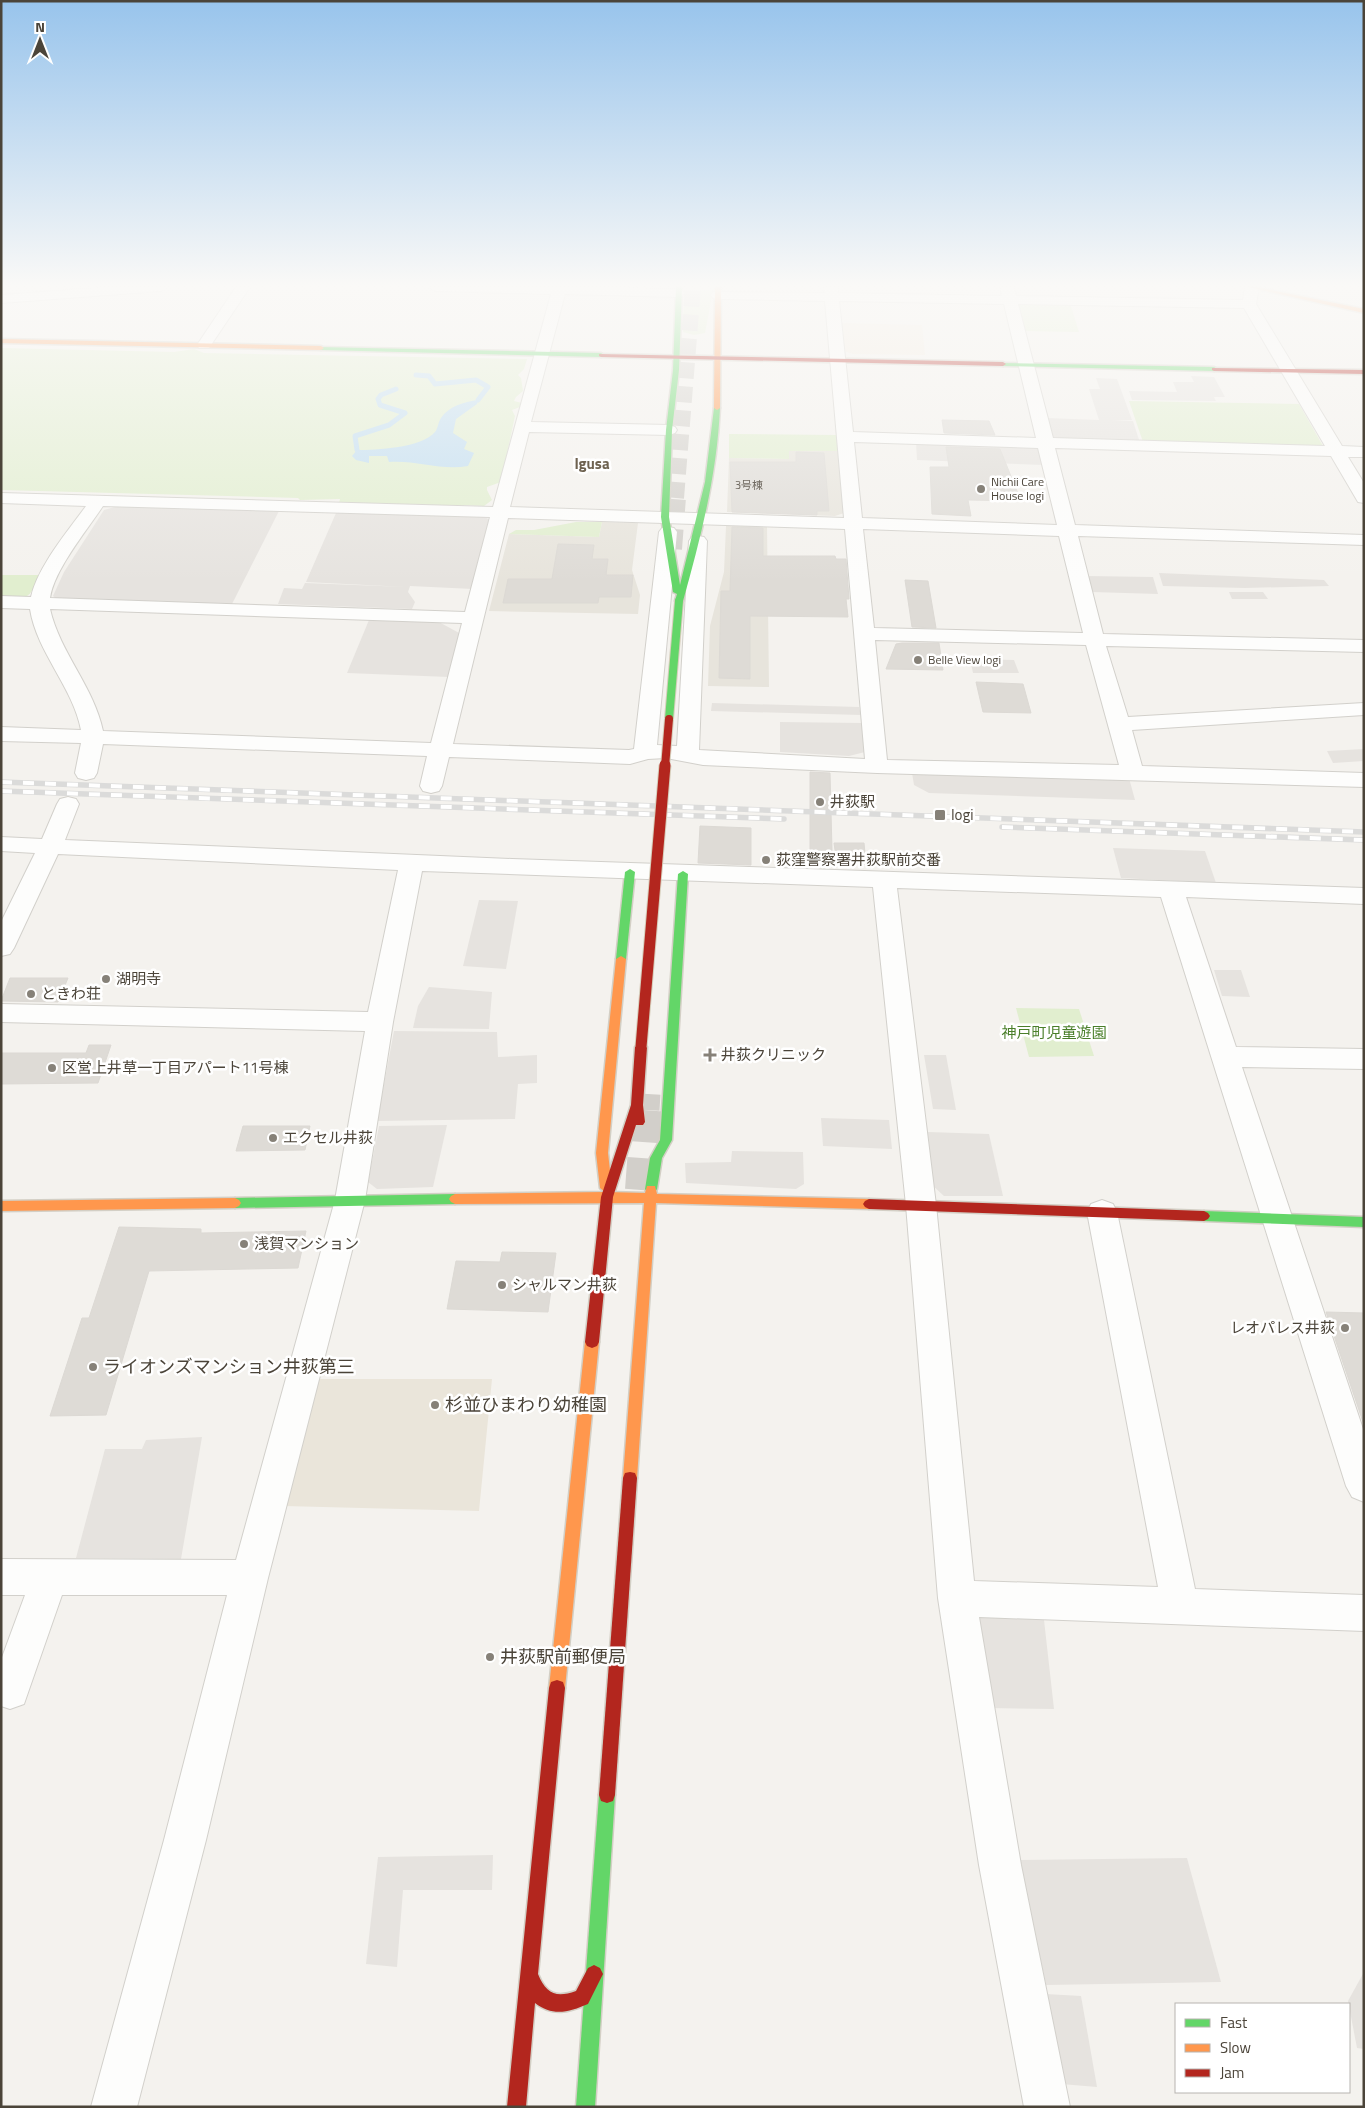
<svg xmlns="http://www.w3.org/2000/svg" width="1365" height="2108" viewBox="0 0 1365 2108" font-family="'Titillium Web','Noto Sans JP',sans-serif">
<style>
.residential{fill:#e7e4dc}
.commercial{fill:#f3ebdf}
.education{fill:#eae5da}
.green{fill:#e1eecf}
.parking{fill:#e6e3df}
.water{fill:#c0ddf1}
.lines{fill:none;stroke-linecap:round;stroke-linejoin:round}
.stream{stroke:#c0ddf1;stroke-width:5}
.building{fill:#dedbd6;stroke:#dcd9d4}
.primary-tunnel-far3{stroke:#d2cfca;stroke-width:16;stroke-dasharray:16 8;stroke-linecap:butt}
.primary-tunnel-far2{stroke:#d2cfca;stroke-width:20;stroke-dasharray:20 10;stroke-linecap:butt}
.primary-tunnel-far1{stroke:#d2cfca;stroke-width:25;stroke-dasharray:25 12;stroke-linecap:butt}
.primary-tunnel{stroke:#d2cfca;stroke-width:32;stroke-dasharray:32 16;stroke-linecap:butt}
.street-casing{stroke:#d2d0cb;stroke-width:2}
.fast-casing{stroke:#d3cfc5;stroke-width:3}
.slow-casing{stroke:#d3cfc5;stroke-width:3}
.jam-casing{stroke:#d3cfc5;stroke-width:3}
.street{fill:#fdfdfc;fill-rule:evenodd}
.fast{fill:#63d668;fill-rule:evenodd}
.slow{fill:#ff974d;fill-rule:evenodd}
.jam{fill:#b3261e;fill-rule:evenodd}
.rail-casing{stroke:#dbdbda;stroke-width:5.5}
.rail{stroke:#fff;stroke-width:4;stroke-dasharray:11;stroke-linecap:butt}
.fast-bridge-casing{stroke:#d6cebb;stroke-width:10;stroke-linecap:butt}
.jam-bridge-far1-casing{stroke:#d6cebb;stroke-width:10;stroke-linecap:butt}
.jam-bridge-casing{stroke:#d6cebb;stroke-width:13;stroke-linecap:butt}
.fast-bridge{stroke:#63d668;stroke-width:8}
.jam-bridge-far1{stroke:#b3261e;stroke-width:8}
.jam-bridge{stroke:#b3261e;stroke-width:11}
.poi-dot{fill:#868178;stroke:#fff;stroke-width:2}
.labels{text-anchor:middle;stroke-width:5;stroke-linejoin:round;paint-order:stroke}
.far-number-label{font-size:11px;fill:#706a61}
.far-poi-label{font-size:12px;fill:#4b4439;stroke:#fff;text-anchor:start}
.far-quarter-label{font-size:15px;font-weight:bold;fill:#6e6250;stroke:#fff}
.poi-label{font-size:15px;fill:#4b4439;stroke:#fff;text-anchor:start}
.park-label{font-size:15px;fill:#4a7f2a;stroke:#fff}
.near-poi-label{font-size:18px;fill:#4b4439;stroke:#fff;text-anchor:start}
</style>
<rect width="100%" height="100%" fill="#f4f2ee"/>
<!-- residential -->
<g class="residential">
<path d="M 788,451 L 839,451 L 844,513 L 835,516 L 727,512 L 729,458 L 788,459 Z"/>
<path d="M 602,522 L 638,523 L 632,570 L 640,595 L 638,614 L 489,611 L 509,534 L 599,537 Z"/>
<path d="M 726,526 L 767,526 L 769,687 L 708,686 L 710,626 L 724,572 Z"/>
</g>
<!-- commercial -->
<path class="commercial" d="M 842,323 L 922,325 L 925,355 L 853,354 L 844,351 Z"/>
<!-- education -->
<path class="education" d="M 316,1379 L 492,1379 L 479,1511 L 284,1506 Z"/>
<!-- green -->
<g class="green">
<path d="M 684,290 L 713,290 L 705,333 L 694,335 L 683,332 Z"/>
<path d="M 1016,303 L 1070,303 L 1079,332 L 1024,331 Z"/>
<path d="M 1,348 L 174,352 L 194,349 L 204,353 L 527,359 L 524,369 L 518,375 L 521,378 L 523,391 L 516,397 L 514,401 L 522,403 L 520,407 L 512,410 L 515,416 L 501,482 L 487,487 L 487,490 L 492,500 L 484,506 L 464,505 L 459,510 L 431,510 L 406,504 L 393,508 L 339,503 L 340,499 L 300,500 L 298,498 L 1,490 Z"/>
<path d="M 1129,401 L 1299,404 L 1323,446 L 1319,448 L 1143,442 Z"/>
<path d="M 729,434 L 837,435 L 839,451 L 789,451 L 789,459 L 729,458 Z"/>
<path d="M 576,522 L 602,522 L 599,537 L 509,534 L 516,530 L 534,530 Z"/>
<path d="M 1,575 L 40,575 C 29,599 28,600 1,599 Z"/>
<path d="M 1016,1008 L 1079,1009 L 1094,1056 L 1029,1057 Z"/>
</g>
<!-- parking -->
<g class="parking">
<path d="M 1191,376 L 1214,377 L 1225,397 L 1214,397 L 1216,401 L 1132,400 L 1129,391 L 1177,392 L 1173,382 L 1194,382 Z"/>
<path d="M 1096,378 L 1117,379 L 1132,420 L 1112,420 L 1133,421 L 1140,443 L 1052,440 L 1047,418 L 1099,420 L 1089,389 L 1100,389 Z"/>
<path d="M 916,442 L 1039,446 L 1044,465 L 917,460 Z"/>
<path d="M 118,506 L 279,511 L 231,606 L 57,600 L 53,596 L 64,572 L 104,510 Z"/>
<path d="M 336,513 L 484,517 L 491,520 L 473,589 L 410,586 L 408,592 L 415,602 L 412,609 L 278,604 L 284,588 L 302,589 L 305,583 L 406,587 L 306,582 Z"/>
<path d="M 1159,573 L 1324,580 L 1329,586 L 1245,588 L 1163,586 Z"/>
<path d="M 1087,576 L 1153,577 L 1158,594 L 1092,592 Z"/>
<path d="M 1229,592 L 1263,592 L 1268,599 L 1232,599 Z"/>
<path d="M 369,620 L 437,621 L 461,634 L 449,677 L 347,673 Z"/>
<path d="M 970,659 L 1014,660 L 1019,673 L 973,673 Z"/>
<path d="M 712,703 L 859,707 L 861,715 L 711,711 Z"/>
<path d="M 780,722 L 862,723 L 865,752 L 849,756 L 780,752 Z"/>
<path d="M 1364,749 L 1364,761 L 1333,763 L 1327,751 Z"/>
<path d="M 912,773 L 1129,778 L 1135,800 L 929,793 L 914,785 Z"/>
<path d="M 1113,848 L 1205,851 L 1216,883 L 1121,878 Z"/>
<path d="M 479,900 L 518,901 L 506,969 L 463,966 Z"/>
<path d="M 1214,970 L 1241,970 L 1250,997 L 1222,996 Z"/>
<path d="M 429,987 L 492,992 L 489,1029 L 413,1028 L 418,1006 Z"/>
<path d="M 394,1031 L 497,1032 L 498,1057 L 537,1055 L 537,1083 L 518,1084 L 515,1119 L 377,1121 Z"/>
<path d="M 924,1055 L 946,1055 L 956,1110 L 933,1109 Z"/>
<path d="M 821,1118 L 889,1120 L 892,1149 L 823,1146 Z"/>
<path d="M 447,1125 L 433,1187 L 377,1189 L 368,1182 L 379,1126 Z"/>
<path d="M 928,1132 L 989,1134 L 1003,1196 L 944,1196 L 930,1183 Z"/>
<path d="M 732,1151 L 803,1152 L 804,1184 L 796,1189 L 686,1183 L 685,1163 L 731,1162 Z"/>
<path d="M 202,1437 L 181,1559 L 76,1558 L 105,1449 L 142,1449 L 146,1440 Z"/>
<path d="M 988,1607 L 1043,1611 L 1054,1709 L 988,1708 L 976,1624 Z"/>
<path d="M 493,1855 L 492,1890 L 403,1890 L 397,1967 L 366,1964 L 378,1857 Z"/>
<path d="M 1187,1858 L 1221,1982 L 1046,1985 L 1020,1860 Z"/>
<path d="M 1364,1972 L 1364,2049 L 1357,2048 L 1348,2001 Z"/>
<path d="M 1046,1994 L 1081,1996 L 1097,2087 L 1061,2084 Z"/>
</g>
<!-- water -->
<path class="water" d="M 478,400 L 477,404 L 456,419 L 453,433 L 467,442 L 464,449 L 474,453 L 468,466 C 442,471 416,460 389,462 L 387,456 L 369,456 L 369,463 L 356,460 L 352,456 L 357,450 C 376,450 422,448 435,432 C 438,429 438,422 441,418 C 449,406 464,402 478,400 Z"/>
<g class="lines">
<!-- stream -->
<g class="stream">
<path d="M 416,375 L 429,376 L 435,384 L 476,380 L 488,387 L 478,400"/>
<path d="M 357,450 L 355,436 L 389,425 L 405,413 L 380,405 L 378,399 L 381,395 L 396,389"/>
</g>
</g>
<!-- building -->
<g class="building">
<path d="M 942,420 L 989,421 L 995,435 L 944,433 Z"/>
<path d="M 946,447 L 1000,449 L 1021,501 L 968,500 L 971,516 L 932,514 L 930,467 L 949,467 Z"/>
<path d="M 796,452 L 824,453 L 829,511 L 817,511 L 817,515 L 732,512 L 730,462 L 796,462 Z"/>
<path d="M 732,527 L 763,528 L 763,556 L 835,556 L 836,559 L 846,559 L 849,599 L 846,599 L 848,617 L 750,616 L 750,679 L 719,678 L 721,591 L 730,591 Z"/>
<path d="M 558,544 L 594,545 L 592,559 L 608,559 L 606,575 L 633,575 L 631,597 L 599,597 L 598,603 L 503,603 L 508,579 L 552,579 Z"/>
<path d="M 905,580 L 928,581 L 936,628 L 912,627 Z"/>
<path d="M 902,643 L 939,643 L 943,670 L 886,669 L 896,644 Z"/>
<path d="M 976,682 L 1023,684 L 1031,713 L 983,712 Z"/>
<path d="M 810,772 L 830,773 L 832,851 L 810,851 Z"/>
<path d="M 700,826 L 751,828 L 751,865 L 698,863 Z"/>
<path d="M 834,843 L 864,843 L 866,864 L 837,864 Z"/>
<path d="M 10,978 L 68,978 L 58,1002 L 1,1001 Z"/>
<path d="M 89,1045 L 111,1045 L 98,1083 L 1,1084 L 1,1053 L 86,1053 Z"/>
<path d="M 243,1126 L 310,1126 L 305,1150 L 236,1151 Z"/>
<path d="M 119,1227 L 201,1229 L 201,1233 L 306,1231 L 298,1268 L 149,1271 L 106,1415 L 50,1416 L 82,1318 L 89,1318 Z"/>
<path d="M 502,1252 L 556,1253 L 548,1312 L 447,1309 L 456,1261 L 500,1262 Z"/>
<path d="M 1326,1312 L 1364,1313 L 1364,1425 Z"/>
</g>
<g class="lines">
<!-- primary-tunnel-far3 -->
<path class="primary-tunnel-far3" d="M 676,498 L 693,287"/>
<!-- primary-tunnel-far2 -->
<path class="primary-tunnel-far2" d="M 672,549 L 676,497"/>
<!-- primary-tunnel-far1 -->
<path class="primary-tunnel-far1" d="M 647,1110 L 648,1094"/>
<!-- primary-tunnel -->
<path class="primary-tunnel" d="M 641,1190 L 647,1109"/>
<defs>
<g id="street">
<path d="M 110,287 L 168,287 L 161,291 L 1,303 L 1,295 Z"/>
<path d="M 236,287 L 250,287 L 209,348 L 199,348 L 197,345 Z"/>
<path d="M 428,287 L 589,287 L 678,289 L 685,293 L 678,297 L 565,294 L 531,422 L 669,425 L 675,427 L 677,430 L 675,433 L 669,435 L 529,432 L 510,507 L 844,518 L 825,301 L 718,299 L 713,298 L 711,295 L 713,292 L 825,293 L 824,287 L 838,287 L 838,293 L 1002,296 L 1000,287 L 1014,287 L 1016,296 L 1243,300 L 1245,287 L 1259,287 L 1256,304 L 1342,446 L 1364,447 L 1364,457 L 1348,457 L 1364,483 L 1364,503 L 1358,502 L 1331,456 L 1055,448 L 1075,525 L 1364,535 L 1364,545 L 1078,536 L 1103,634 L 1364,640 L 1364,652 L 1106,646 L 1128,717 L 1364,703 L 1364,715 L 1132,730 L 1142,766 L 1364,773 L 1364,787 L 877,773 L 703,765 L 666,758 L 648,759 L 630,764 L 449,757 L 442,786 L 439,791 L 431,793 L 423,791 L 420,786 L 427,756 L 103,744 L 97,773 L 94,778 L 86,780 L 78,778 L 75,773 L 81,743 L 1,741 L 1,727 L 81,730 C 73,687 37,653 30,609 L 1,608 L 1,596 L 31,597 C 38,566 68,531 86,506 L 1,503 L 1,493 L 493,507 L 551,294 L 435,291 ZM 839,301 L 1004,304 L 1036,438 L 853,432 ZM 1018,304 L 1244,308 L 1325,446 L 1053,438 ZM 854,442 L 1038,448 L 1057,525 L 862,518 ZM 103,506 L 490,517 L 465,612 L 50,598 C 54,570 87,530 103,506 ZM 508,518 L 845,529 L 865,759 L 699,750 L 707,541 L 704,537 L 698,536 L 692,537 L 689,541 L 677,746 L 657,745 L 677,532 L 674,528 L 668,527 L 662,528 L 659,532 L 634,749 L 629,750 L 453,744 ZM 863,529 L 1059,536 L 1083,633 L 874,628 ZM 50,609 L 462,623 L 431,743 L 103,731 C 94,687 60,653 50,609 ZM 875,640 L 1086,645 L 1119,765 L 887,760 Z"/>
<path d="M 68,797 L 76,799 L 79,804 L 65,840 L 512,859 L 1364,888 L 1364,904 L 1186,897 L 1236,1047 L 1364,1049 L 1364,1069 L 1242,1067 L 1364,1432 L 1364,1502 L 1352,1497 L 1346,1486 L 1161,897 L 897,888 L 936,1205 L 974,1581 L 1158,1587 L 1087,1212 L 1091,1204 L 1102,1200 L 1113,1204 L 1117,1212 L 1195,1589 L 1364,1595 L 1364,1631 L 979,1617 L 1021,1865 L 1070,2107 L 1024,2107 L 979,1865 L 938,1598 L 906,1205 L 873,887 L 422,871 L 393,1022 L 365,1200 L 268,1578 L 206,1840 L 137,2107 L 91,2107 L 164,1840 L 227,1595 L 62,1595 L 24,1704 L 10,1709 L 1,1706 L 1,1660 L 25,1595 L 1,1595 L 1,1559 L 236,1560 L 335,1200 L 365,1031 L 1,1022 L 1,1004 L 368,1012 L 398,870 L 58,854 L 14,948 L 10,954 L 1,956 L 1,922 L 35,853 L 1,851 L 1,837 L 42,839 L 57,804 L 60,799 Z"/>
</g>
<g id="fast">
<path d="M 676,287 L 682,287 L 679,370 L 672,430 L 669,517 L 680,585 L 705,482 L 714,408 L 717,406 L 720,408 C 717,474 701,537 683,601 L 679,603 L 675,601 L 677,594 L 673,592 L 661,517 L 666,430 L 673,370 Z"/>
<path d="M 319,347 L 601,353 L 604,355 L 601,357 L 321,350 L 318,348 Z"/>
<path d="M 1001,363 L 1214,367 L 1217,369 L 1214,371 L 1003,366 L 1001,365 Z"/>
<path d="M 630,869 L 635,872 L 626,959 L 621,962 L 616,959 L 625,872 Z"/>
<path d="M 683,871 L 688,874 L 672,1140 L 662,1158 L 657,1189 L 655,1192 L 647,1192 L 645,1189 L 650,1158 L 660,1140 L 678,874 Z"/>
<path d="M 455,1194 L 459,1196 L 461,1199 L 459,1202 L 455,1204 L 235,1208 L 231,1206 L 229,1203 L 231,1200 L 235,1198 Z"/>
<path d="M 1204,1211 L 1364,1217 L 1364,1227 L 1204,1221 L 1200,1219 L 1198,1216 L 1200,1213 Z"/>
<path d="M 607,1787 L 613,1789 L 615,1795 L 595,2107 L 576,2107 L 599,1795 L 601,1789 Z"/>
</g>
<g id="slow">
<path d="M 715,287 L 721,287 L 720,408 L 717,410 L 714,408 Z"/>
<path d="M 1248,287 L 1257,287 L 1364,309 L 1364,313 Z"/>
<path d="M 1,339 L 321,346 L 324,348 L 321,350 L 1,343 Z"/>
<path d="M 621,956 L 626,959 L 608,1153 L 612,1188 L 607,1192 L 645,1193 L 647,1186 L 655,1186 L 657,1194 L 869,1199 L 873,1201 L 875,1204 L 873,1207 L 869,1209 L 656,1203 L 637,1478 L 635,1483 L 630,1484 L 625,1483 L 623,1478 L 644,1203 L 455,1204 L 451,1202 L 449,1199 L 451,1196 L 455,1194 L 605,1192 L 600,1188 L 596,1153 L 616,959 Z"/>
<path d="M 235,1198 L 239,1200 L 241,1203 L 239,1206 L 235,1208 L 1,1211 L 1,1201 Z"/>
<path d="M 592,1336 L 597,1338 L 599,1342 L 565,1688 L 563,1694 L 557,1696 L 551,1694 L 549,1688 L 585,1342 L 587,1338 Z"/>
</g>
<g id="jam">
<path d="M 599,354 L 1003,362 L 1006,364 L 1003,366 L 601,357 L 599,356 Z"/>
<path d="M 1212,368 L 1364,370 L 1364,374 L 1214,371 L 1212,370 Z"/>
<path d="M 641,1043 L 647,1047 L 643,1105 L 645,1122 L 643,1125 L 636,1125 L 613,1197 L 599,1342 L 597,1346 L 592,1348 L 587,1346 L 585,1342 L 601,1197 L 631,1105 L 635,1047 Z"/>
<path d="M 869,1199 L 1204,1211 L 1208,1213 L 1210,1216 L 1208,1219 L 1204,1221 L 869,1209 L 865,1207 L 863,1204 L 865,1201 Z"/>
<path d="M 630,1472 L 635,1473 L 637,1478 L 615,1795 L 613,1801 L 607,1803 L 601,1801 L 599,1795 L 623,1478 L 625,1473 Z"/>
<path d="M 557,1680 L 563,1682 L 565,1688 L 538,1974 C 546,1994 556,1998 576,1991 L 588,1968 L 594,1965 L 600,1968 L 603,1974 L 588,2004 C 569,2012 553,2017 535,2003 L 526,2107 L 507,2107 L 549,1688 L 551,1682 Z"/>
</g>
</defs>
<!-- street casing -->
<use href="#street" class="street-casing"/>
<!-- fast casing -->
<use href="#fast" class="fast-casing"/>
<!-- slow casing -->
<use href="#slow" class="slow-casing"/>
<!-- jam casing -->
<use href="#jam" class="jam-casing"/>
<!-- street -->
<use href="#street" class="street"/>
<!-- fast -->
<use href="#fast" class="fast"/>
<!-- slow -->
<use href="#slow" class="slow"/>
<!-- jam -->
<use href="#jam" class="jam"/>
<defs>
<g id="rail">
<path d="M 1,782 L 1364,832"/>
<path d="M 1,791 L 784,819"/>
<path d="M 1002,827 L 1364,840"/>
</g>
</defs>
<!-- rail casing -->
<use href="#rail" class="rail-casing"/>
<!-- rail -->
<use href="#rail" class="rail"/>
<defs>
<path id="fast-bridge" d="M 669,719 L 679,601"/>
<path id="jam-bridge-far1" d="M 665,767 L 669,719"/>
<path id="jam-bridge" d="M 641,1047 L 665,765"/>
</defs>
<!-- fast-bridge casing -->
<use href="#fast-bridge" class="fast-bridge-casing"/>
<!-- jam-bridge-far1 casing -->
<use href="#jam-bridge-far1" class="jam-bridge-far1-casing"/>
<!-- jam-bridge casing -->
<use href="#jam-bridge" class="jam-bridge-casing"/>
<!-- fast-bridge -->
<use href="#fast-bridge" class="fast-bridge"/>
<!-- jam-bridge-far1 -->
<use href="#jam-bridge-far1" class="jam-bridge-far1"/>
<!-- jam-bridge -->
<use href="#jam-bridge" class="jam-bridge"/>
</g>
<!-- sky -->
<linearGradient id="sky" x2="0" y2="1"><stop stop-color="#98c4ec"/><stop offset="0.49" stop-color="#faf9f7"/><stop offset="1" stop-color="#faf9f7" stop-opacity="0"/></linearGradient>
<rect width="1365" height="582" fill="url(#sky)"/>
<!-- markers -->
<g class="poi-dot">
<circle cx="981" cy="489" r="5"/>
<circle cx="918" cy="660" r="5"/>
<circle cx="820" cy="802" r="5"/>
<rect x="934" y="809" width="12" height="12" rx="2.5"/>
<circle cx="766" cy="860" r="5"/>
<circle cx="106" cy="979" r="5"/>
<circle cx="31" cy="994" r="5"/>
<path d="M707.5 1047.5h5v5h5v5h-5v5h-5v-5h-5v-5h5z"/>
<circle cx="52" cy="1068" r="5"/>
<circle cx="273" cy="1138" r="5"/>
<circle cx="244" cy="1244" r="5"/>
<circle cx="502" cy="1285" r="5"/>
<circle cx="1345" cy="1328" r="5"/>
<circle cx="93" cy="1367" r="5"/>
<circle cx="435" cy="1405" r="5"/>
<circle cx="490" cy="1657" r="5"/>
</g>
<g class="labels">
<!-- far-number labels -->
<g class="far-number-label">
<text x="749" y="489">3号棟</text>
</g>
<!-- far-poi labels -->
<g class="far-poi-label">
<text x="991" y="486">Nichii Care<tspan x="991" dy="14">House Iogi</tspan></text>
<text x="928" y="664">Belle View Iogi</text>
</g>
<!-- far-quarter labels -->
<g class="far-quarter-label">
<text x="592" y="469">Igusa</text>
</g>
<!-- poi labels -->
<g class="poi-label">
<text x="830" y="807">井荻駅</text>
<text x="951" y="820">Iogi</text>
<text x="776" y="865">荻窪警察署井荻駅前交番</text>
<text x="116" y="984">湖明寺</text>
<text x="41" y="999">ときわ荘</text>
<text x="721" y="1060">井荻クリニック</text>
<text x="62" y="1073">区営上井草一丁目アパート11号棟</text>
<text x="283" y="1143">エクセル井荻</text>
<text x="254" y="1249">浅賀マンション</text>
<text x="512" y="1290">シャルマン井荻</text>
<text x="1335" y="1333" text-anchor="end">レオパレス井荻</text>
</g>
<!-- park labels -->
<g class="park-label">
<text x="1054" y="1038">神戸町児童遊園</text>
</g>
<!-- near-poi labels -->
<g class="near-poi-label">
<text x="103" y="1373">ライオンズマンション井荻第三</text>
<text x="445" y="1411">杉並ひまわり幼稚園</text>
<text x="500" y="1663">井荻駅前郵便局</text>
</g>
</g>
<!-- border -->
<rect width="1365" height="2108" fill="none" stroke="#4b4439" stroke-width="5"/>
<!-- legend -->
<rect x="1175" y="2003" width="175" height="90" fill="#ffffff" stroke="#b7b4b0"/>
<rect x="1185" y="2019" width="25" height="8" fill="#63d668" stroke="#b7b4b0"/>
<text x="1220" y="2028" font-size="15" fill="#4b4439">Fast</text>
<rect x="1185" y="2044" width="25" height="8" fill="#ff974d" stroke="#b7b4b0"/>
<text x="1220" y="2053" font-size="15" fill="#4b4439">Slow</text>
<rect x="1185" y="2069" width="25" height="8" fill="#b3261e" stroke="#b7b4b0"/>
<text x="1220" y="2078" font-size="15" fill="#4b4439">Jam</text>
<!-- north arrow -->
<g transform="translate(40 40)" stroke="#ffffff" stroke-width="4" paint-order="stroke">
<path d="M0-4L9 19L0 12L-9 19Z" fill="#4b4439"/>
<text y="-8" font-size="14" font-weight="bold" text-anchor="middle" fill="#4b4439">N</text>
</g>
</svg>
